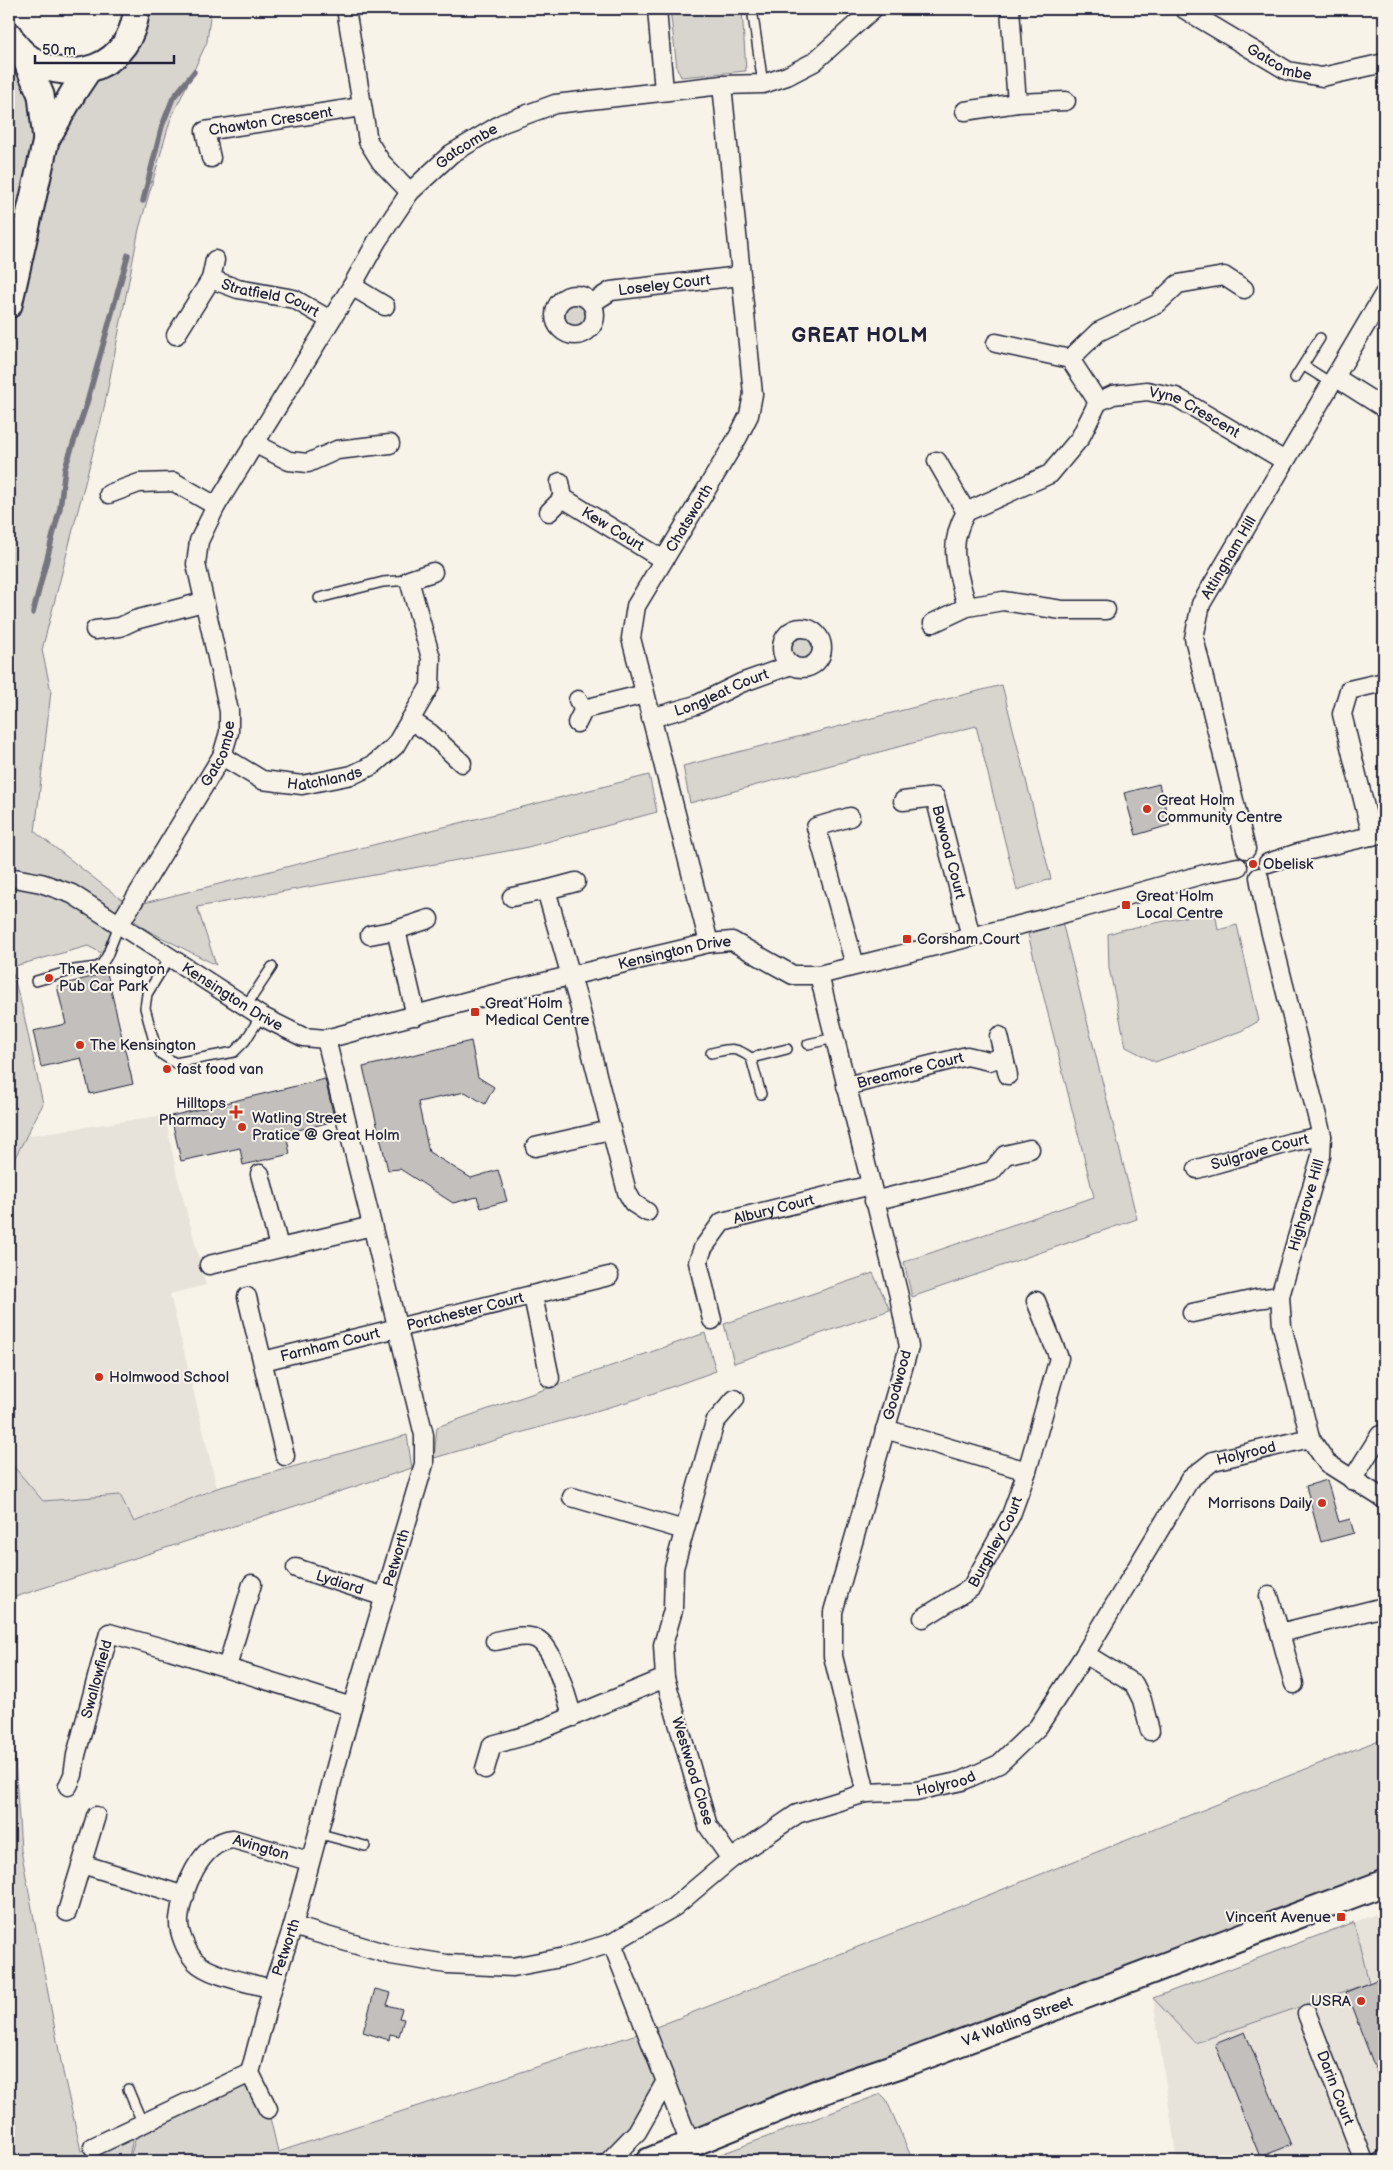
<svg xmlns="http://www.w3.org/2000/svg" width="1393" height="2170" viewBox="0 0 1393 2170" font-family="'Balsamiq Sans',sans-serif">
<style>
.built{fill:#e7e3db}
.green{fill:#d8d5cf;stroke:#7d7c85}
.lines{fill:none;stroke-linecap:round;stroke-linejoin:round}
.stream{stroke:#76747f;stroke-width:5.5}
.building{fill:#c2bfbd;stroke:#22223b}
.lane-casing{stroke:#22223b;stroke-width:12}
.street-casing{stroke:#22223b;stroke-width:21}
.secondary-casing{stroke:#22223b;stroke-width:29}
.lane{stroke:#f7f3e8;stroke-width:9}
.street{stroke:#f7f3e8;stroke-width:18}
.secondary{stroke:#f7f3e8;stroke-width:25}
.poi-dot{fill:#c8321e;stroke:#f7f3e8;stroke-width:2}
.labels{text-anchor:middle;stroke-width:4;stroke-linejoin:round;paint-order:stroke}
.street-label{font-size:15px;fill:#22223b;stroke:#f7f3e8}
.poi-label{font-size:15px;fill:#22223b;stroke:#f7f3e8;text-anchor:start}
.district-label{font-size:20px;font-weight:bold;letter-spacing:1px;fill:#22223b;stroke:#f7f3e8}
</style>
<rect width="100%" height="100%" fill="#f7f3e8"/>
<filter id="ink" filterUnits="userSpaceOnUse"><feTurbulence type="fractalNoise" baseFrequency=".02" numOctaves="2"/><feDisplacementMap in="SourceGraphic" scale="10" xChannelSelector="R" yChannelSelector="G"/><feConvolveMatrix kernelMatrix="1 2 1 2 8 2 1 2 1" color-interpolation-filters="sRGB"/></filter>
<g filter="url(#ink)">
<!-- built -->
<g class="built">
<path d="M 165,1115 L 176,1171 L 206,1285 L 170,1294 L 217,1488 L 134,1522 L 120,1495 L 43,1501 L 9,1462 L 9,1169 L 24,1136 Z"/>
<path d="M 1384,1911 L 1384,2161 L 1177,2161 L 1153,1998 Z"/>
</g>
<!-- green -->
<g class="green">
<path d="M 136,9 L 211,9 L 207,42 L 170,121 L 139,229 L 103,413 L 42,650 L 51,691 L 35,832 L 131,907 L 107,956 L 88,946 L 11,967 L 23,1011 L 43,1104 L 9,1169 L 9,35 L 46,139 Z"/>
<path d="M 670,9 L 742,9 L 746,71 L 681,77 L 677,68 Z"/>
<circle cx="576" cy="315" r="11"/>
<circle cx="803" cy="649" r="12"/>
<path d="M 1002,685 L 1051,879 L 1017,890 L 976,726 L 690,803 L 683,766 Z"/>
<path d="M 649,775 L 657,812 L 524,848 L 197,907 L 216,965 L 147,930 L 132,919 L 144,903 Z"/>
<path d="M 1215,911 L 1218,930 L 1237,925 L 1259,1021 L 1241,1031 L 1155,1062 L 1126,1047 L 1109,968 L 1108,934 L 1121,930 Z"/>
<path d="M 1062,922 L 1137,1219 L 912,1297 L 904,1262 L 1094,1197 L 1028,934 Z"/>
<path d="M 873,1273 L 890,1310 L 734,1363 L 724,1324 Z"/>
<path d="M 705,1333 L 716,1371 L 637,1399 L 434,1458 L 437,1427 Z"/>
<path d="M 407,1435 L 412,1468 L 9,1599 L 9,1461 L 43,1501 L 120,1495 L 134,1522 L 217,1488 Z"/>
<path d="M 9,1669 L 21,1850 L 63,2072 L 81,2151 L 136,2125 L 128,2161 L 9,2161 Z"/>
<path d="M 1384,1738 L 1384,1868 L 1131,1978 L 691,2146 L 665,2084 L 609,2161 L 129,2161 L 137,2133 L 250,2073 L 268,2109 L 278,2152 L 646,2031 Z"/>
<path d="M 1354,1922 L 1369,1983 L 1195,2043 L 1153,1998 Z"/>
<path d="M 881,2094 L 886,2099 L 913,2161 L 703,2161 Z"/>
</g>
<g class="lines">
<!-- stream -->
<g class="stream">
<path d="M 143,201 L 162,126 L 173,98 L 194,72"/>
<path d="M 33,613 L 60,508 L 65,468 L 86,406 L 128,255"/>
</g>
</g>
<!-- building -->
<g class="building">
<path d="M 1159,784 L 1170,825 L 1136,835 L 1124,793 Z"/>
<path d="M 107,973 L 133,1084 L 90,1094 L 81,1058 L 41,1067 L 33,1031 L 66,1024 L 57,986 Z"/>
<path d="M 471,1041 L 478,1077 L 494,1087 L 485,1104 L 465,1092 L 418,1102 L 429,1152 L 471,1178 L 498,1170 L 507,1201 L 481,1208 L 477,1197 L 453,1203 L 400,1169 L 388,1170 L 363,1067 Z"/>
<path d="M 325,1079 L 335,1121 L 286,1133 L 290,1154 L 243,1165 L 240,1148 L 181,1161 L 171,1116 Z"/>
<path d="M 1327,1480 L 1339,1522 L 1350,1519 L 1354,1533 L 1321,1542 L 1306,1486 Z"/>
<path d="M 1384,1977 L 1384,2089 L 1383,2089 L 1346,1992 Z"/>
<path d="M 375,1989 L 391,1993 L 387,2005 L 402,2009 L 399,2018 L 404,2019 L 399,2036 L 390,2034 L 389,2040 L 363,2032 Z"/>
<path d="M 1245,2032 L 1291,2145 L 1260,2157 L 1215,2044 Z"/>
</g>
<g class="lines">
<defs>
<g id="lane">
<path d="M 752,9 L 763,84"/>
<path d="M 1304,366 L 1331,383"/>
<path d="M 1295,378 L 1320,338"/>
<path d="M 319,598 L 383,582 L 409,580"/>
<path d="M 169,958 L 147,994 L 145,1008 L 154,1041 L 161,1054 L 175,1063 L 234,1052 L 245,1041 L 261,1016"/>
<path d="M 36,981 L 74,970 L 97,967 L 102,964 L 107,956 L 119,925"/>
<path d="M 246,1006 L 272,967"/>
<path d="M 808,1044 L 834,1038"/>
<path d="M 711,1053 C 730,1049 735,1046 751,1058"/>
<path d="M 761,1094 L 751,1058 L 787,1049"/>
<path d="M 317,1833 L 365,1846"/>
<path d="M 128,2089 L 142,2122"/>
</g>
<g id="street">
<path d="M 346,9 L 368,141 L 381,162 L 410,192"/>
<path d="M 657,9 L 664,91"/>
<path d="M 1010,9 L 1017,103 L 1066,101"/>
<path id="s1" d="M 1184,9 L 1288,71 L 1322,77 L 1384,63"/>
<path d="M 965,111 L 1017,103"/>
<path id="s2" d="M 211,158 L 205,131 L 361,107"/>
<path id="s3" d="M 215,260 L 211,279 L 238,289 L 294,299 L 330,320"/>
<path d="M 352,286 L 385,306"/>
<circle cx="575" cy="315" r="20"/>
<path id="s4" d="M 592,303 L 611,291 L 740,276"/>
<path d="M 176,335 L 211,279"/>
<path d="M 996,343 L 1070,359 L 1098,402"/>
<path d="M 1070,359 L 1098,332 L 1157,304 L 1178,284 L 1224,276 L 1244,289"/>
<path d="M 1335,377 L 1384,408"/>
<path d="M 254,443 L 289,461 L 308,463 L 337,450 L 390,444"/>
<path id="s5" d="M 937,461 L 966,512 L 1050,474 L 1080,438 L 1098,402 L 1113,395 L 1147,391 L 1176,397 L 1285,461"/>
<path id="s6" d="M 560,482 L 563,498 L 662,559"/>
<path d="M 109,494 L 139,483 L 174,482 L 216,506"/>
<path d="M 549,512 L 563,498"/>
<path d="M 967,607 L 1003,601 L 1062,610 L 1106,610"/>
<path d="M 933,623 L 967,607 C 958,571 946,547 966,512"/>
<circle cx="802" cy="648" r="20"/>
<path d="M 95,630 L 120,627 L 135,620 L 203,602"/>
<path d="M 578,700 L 584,709 L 645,694"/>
<path id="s7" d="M 651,718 L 696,705 L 741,683 L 791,665"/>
<path d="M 410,720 L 430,733 L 462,763"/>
<path d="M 577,723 L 584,709"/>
<path id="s8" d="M 222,756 L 262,780 L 302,785 L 352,775 L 373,765 L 395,746 L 430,686 L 431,658 L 409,580 L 433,572"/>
<path id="s9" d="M 903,801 L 935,797 L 971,937"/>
<path d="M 850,817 L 816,827 L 855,965"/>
<path d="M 1372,836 L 1342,714 L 1349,690 L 1384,682"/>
<path id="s10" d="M 1246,849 L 1194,638 L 1201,604 L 1384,294"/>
<path d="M 1268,863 L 1298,853 L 1384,833"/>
<path id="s11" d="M 9,877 L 41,883 L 72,894 L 261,1016 L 303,1037 L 326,1039 L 494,994 L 709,943 L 732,941 L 793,975 L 819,975 L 1047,918 L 1208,873 L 1238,867"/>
<path d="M 1259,877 L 1265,910 L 1322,1136 L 1321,1156 L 1280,1296 L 1282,1326 L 1310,1438 L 1327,1463 L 1384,1499"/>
<path d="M 546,890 L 576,882"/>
<path d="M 512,897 L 546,890 L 579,1004 L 627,1192 L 633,1203 L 647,1212"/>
<path id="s12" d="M 119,925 L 222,756 L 229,732 L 229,711 L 196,564 L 199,541 L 216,506 L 352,286 L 377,241 L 410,192 L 451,154 L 503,123 L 555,104 L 722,85 L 763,84 L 787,76 L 814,62 L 873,9"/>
<path d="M 370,935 L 396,930"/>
<path id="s13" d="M 709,943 L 631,638 L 636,606 L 738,437 L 749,415 L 753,394 L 722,85"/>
<path d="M 819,975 L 899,1296 L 909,1347 L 833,1612 L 833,1656 L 866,1793"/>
<path d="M 416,1016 L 396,930 L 429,919"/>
<path d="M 999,1036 L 1008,1075"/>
<path id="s14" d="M 846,1086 L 967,1056 L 989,1061 L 1003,1057"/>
<path d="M 535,1147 L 610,1130"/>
<path id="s15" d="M 1197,1169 L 1292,1142 L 1322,1136"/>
<path d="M 260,1174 L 279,1247"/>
<path d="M 874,1201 L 992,1171 L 1005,1155 L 1030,1149"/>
<path d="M 209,1265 L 372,1226"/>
<path d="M 533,1296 L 550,1378"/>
<path d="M 247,1297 L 285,1456"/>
<path d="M 1192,1313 L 1256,1299 L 1280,1296"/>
<path id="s16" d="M 712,1320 L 698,1262 L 703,1248 L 722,1222 L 871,1185"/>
<path id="s17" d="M 263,1361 L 609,1276"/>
<path d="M 885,1429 L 1027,1471 L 1059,1358 L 1036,1301"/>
<path d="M 1352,1480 L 1380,1435"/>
<path d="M 572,1497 L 684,1530"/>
<path id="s18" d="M 296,1568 L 385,1597"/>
<path d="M 1269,1596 L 1280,1633 L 1384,1607"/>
<path id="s19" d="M 923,1618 L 971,1588 L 1011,1515 L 1027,1471"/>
<path d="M 1280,1633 L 1294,1684"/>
<path d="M 495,1641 C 507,1639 525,1633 537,1639 C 555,1648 566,1698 573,1717"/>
<path d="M 1085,1654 L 1134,1684 L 1142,1700 L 1150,1731"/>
<path d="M 227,1667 L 252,1584"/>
<path d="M 485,1769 L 492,1745 L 528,1735 L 665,1678"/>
<path id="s20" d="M 68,1786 L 73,1775 L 76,1755 L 109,1633 L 170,1650 L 352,1707"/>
<path d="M 731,1859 L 708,1826 L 665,1678 L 663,1645 L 673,1610 L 674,1568 L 715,1422 L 735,1399"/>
<path d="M 82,1864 L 185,1896"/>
<path d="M 67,1912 L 96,1816"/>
<path id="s21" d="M 293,1926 L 391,1955 L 447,1964 L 513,1967 L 565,1957 L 612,1943 L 674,1907 L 731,1859 L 797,1814 L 866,1793 L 916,1791 L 962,1781 L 999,1764 L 1038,1727 L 1085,1654 L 1190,1479 L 1213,1461 L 1310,1438"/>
<path d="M 612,1943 L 691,2146"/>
<path id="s22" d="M 272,1989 C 251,1983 209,1976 195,1961 C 186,1951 178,1932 179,1919 C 182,1890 200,1842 233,1839 L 309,1861"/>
<path id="s23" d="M 1307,2014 L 1364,2161"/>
<path id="s24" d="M 268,2109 L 250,2073 L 272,1989 L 293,1926 L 352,1707 L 424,1464 L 424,1435 L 326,1039"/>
<path d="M 93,2147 L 250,2073"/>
<path d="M 609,2161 L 637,2132 L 665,2083"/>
<path d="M 1382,2161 L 1384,2160"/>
</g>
<g id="secondary">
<path d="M 9,35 C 32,78 95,85 124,45 C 132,34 135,22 137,9"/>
<path d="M 24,56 L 41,95 L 46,140"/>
<path d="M 9,305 L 46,140 L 73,93 L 89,69"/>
<path id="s25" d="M 649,2161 L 817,2093 L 912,2061 L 1384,1883"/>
</g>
</defs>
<!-- lane casing -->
<use href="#lane" class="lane-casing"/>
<!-- street casing -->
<use href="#street" class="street-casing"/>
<!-- secondary casing -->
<use href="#secondary" class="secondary-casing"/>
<!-- lane -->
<use href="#lane" class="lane"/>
<!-- street -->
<use href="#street" class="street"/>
<!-- secondary -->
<use href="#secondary" class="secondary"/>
</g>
</g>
<!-- markers -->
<g class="poi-dot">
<circle cx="1147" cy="809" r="5"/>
<circle cx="1253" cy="864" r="5"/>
<rect x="1121" y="900" width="10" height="10" rx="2.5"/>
<rect x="902" y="934" width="10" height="10" rx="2.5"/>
<circle cx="49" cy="978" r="5"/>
<rect x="470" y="1007" width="10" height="10" rx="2.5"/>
<circle cx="80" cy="1045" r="5"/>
<circle cx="167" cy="1069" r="5"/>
<path d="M233.5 1104.5h5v5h5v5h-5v5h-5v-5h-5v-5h5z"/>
<circle cx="242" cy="1127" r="5"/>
<circle cx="99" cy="1377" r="5"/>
<circle cx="1322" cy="1503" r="5"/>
<rect x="1336" y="1912" width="10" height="10" rx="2.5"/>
<circle cx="1361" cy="2001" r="5"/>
</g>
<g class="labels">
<!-- street labels -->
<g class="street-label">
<text dy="5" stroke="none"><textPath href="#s1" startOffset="110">Gatcombe</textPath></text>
<text dy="5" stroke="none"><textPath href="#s2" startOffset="94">Chawton Crescent</textPath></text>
<text dy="5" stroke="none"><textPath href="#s12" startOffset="899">Gatcombe</textPath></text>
<text dy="5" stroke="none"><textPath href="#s4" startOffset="76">Loseley Court</textPath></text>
<text dy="5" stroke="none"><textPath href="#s3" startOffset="82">Stratfield Court</textPath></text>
<text dy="5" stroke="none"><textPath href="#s5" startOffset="341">Vyne Crescent</textPath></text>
<text dy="5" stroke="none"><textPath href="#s13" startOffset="450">Chatsworth</textPath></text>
<text dy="5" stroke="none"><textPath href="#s6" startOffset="75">Kew Court</textPath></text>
<text dy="5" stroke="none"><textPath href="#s10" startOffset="306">Attingham Hill</textPath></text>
<text dy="5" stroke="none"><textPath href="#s7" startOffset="75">Longleat Court</textPath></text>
<text dy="5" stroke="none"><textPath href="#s12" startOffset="199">Gatcombe</textPath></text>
<text dy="5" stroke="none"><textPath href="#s8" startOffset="110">Hatchlands</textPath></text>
<text dy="5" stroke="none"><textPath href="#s9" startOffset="89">Bowood Court</textPath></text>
<text dy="5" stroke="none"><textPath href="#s11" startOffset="720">Kensington Drive</textPath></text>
<text dy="5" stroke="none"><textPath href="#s11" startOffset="256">Kensington Drive</textPath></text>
<text dy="5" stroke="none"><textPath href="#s14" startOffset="66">Breamore Court</textPath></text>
<text dy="5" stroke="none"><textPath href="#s15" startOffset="65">Sulgrave Court</textPath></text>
<text transform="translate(1306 1205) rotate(-74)" y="5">Highgrove Hill</text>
<text dy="5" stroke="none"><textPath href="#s16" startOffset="160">Albury Court</textPath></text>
<text dy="5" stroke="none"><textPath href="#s17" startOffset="208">Portchester Court</textPath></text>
<text dy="5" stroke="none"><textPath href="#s17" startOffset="69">Farnham Court</textPath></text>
<text transform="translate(897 1385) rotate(-75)" y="5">Goodwood</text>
<text dy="5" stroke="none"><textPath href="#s21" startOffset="1171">Holyrood</textPath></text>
<text dy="5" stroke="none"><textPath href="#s19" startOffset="109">Burghley Court</textPath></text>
<text dy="5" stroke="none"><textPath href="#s24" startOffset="576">Petworth</textPath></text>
<text dy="5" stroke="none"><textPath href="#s18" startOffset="46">Lydiard</textPath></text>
<text dy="5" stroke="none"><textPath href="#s20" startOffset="111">Swallowfield</textPath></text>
<text transform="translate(693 1771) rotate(73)" y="5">Westwood Close</text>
<text dy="5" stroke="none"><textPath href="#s21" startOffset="706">Holyrood</textPath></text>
<text dy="5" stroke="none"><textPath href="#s22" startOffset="261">Avington</textPath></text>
<text dy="5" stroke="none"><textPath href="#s24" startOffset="171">Petworth</textPath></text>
<text dy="5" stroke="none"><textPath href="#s25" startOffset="394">V4 Watling Street</textPath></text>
<text dy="5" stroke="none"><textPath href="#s23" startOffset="79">Darin Court</textPath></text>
</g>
<!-- poi labels -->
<g class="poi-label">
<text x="1157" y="805">Great Holm<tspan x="1157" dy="17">Community Centre</tspan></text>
<text x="1263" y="869">Obelisk</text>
<text x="1136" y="901">Great Holm<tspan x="1136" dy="17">Local Centre</tspan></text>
<text x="917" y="944">Corsham Court</text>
<text x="59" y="974">The Kensington<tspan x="59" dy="17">Pub Car Park</tspan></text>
<text x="485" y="1008">Great Holm<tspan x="485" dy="17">Medical Centre</tspan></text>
<text x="90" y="1050">The Kensington</text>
<text x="177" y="1074">fast food van</text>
<text x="226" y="1108" text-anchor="end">Hilltops<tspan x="226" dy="17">Pharmacy</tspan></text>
<text x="252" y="1123">Watling Street<tspan x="252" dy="17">Pratice @ Great Holm</tspan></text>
<text x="109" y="1382">Holmwood School</text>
<text x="1312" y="1508" text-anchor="end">Morrisons Daily</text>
<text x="1331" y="1922" text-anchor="end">Vincent Avenue</text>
<text x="1351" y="2006" text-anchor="end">USRA</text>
</g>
<!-- district labels -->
<g class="district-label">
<text x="860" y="342">GREAT HOLM</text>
</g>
</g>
<!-- margin -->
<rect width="1393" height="2170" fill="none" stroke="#f7f3e8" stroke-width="30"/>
<rect x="15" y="15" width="1363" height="2140" fill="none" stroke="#22223b" stroke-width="2" filter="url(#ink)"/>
<!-- scale -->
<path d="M35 55v8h139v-8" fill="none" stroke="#22223b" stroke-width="2.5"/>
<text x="42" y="55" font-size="15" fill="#22223b" stroke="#f7f3e8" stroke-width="4" paint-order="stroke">50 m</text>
</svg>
